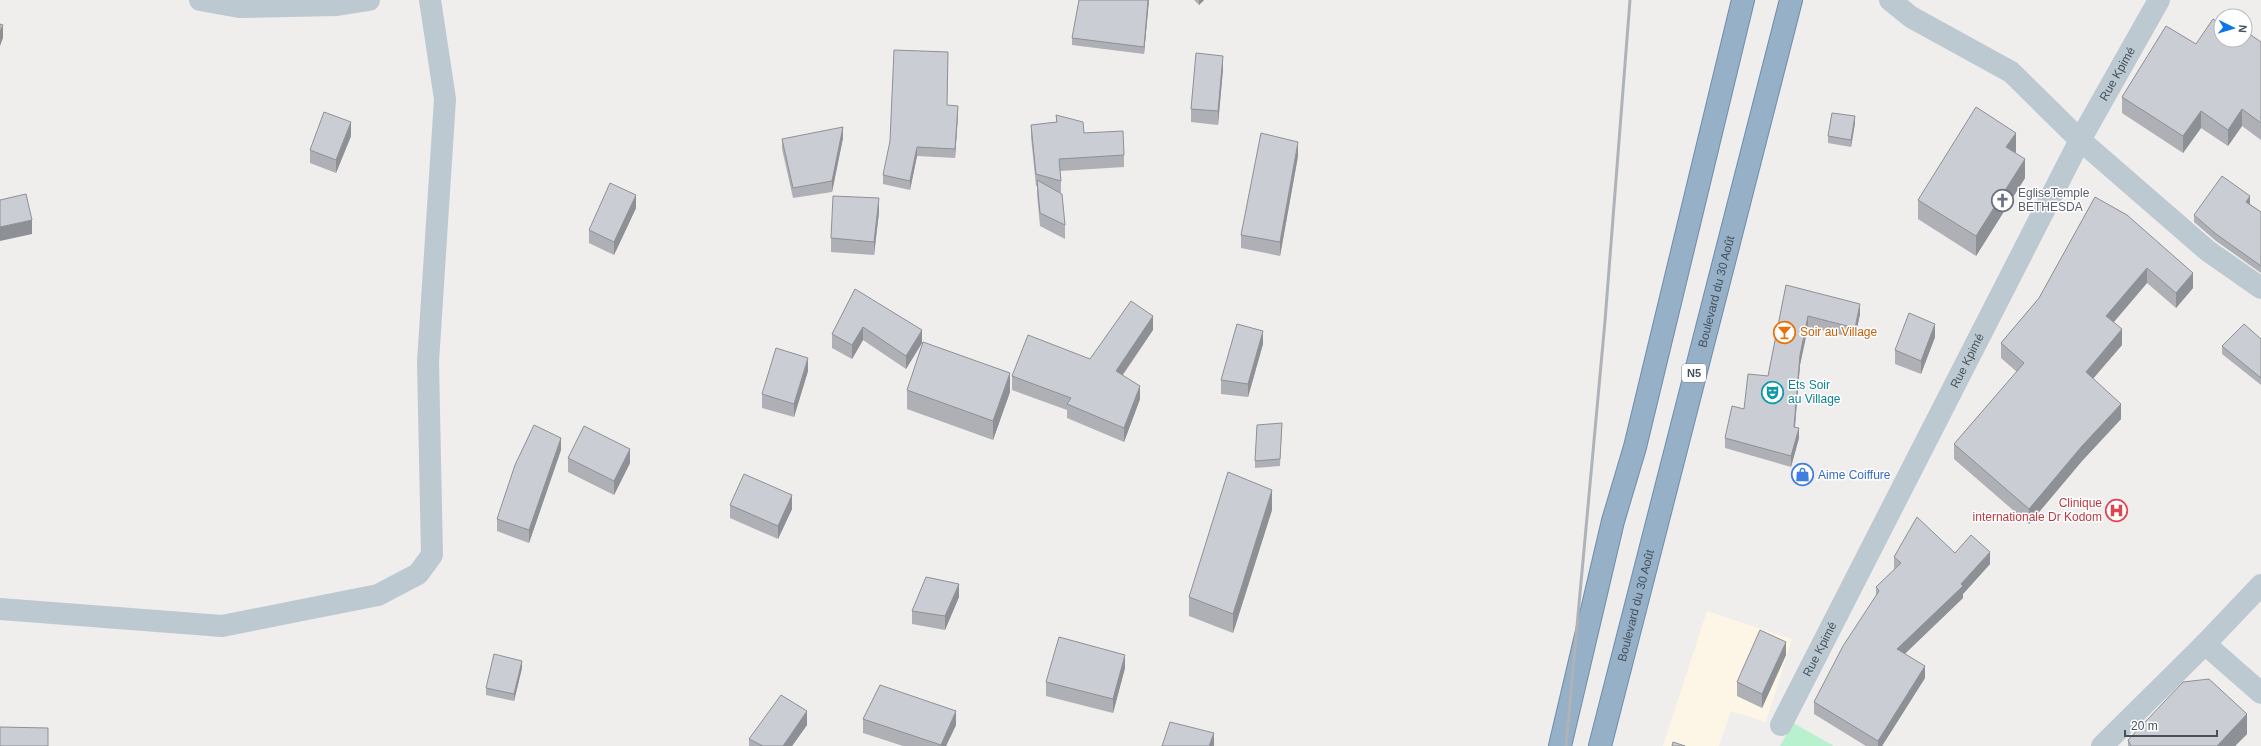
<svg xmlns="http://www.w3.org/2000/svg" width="2261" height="746" viewBox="0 0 2261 746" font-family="Arial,sans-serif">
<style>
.commercial{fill:#fdf5e5}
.green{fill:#b8f1cd}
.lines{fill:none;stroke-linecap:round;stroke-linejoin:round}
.trunk-casing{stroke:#6d8dab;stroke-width:24}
.minor{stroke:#bdc9d1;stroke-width:22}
.trunk{stroke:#96b0c7;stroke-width:22}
.rail{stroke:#afb3b8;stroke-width:3}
.wall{fill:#aeb0b5}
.shaded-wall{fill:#8d9094}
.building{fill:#cacdd3;stroke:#8d9094}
.labels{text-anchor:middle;stroke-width:3;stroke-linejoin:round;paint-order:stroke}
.shield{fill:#fff;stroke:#7d868d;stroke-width:1}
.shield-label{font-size:11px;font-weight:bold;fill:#45525c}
.street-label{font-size:12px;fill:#45525c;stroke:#fff}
.worship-label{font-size:12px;fill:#5b616d;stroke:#fff;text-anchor:start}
.food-label{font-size:12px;fill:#c56008;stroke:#fff;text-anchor:start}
.culture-label{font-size:12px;fill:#0d838f;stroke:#fff;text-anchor:start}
.shop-label{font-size:12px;fill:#366cbe;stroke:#fff;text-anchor:start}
.health-label{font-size:12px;fill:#be3a42;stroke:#fff;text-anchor:end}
</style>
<rect width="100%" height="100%" fill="#f0eded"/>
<!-- commercial -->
<path class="commercial" d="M 1707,611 L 1792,639 L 1766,722 L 1731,711 L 1719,746 L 1663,746 Z"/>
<!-- green -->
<path class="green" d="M 1793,723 L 1834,746 L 1780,746 Z"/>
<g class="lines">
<defs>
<g id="trunk">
<path d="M 1560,746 L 1613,521 L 1635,447 L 1743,0"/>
<path id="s2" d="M 1600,746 L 1791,0"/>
</g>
</defs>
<!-- trunk casing -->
<use href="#trunk" class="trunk-casing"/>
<!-- minor -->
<g class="minor">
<path d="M 200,0 L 239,7 L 337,5 L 369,0"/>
<path d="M 1890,0 L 1911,17 L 2011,72 L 2080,140 L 2208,251 L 2261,288"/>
<path d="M 0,609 L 222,626 L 378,595 L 418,574 L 432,555 L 428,362 L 445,99 L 430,0"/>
<path d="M 2205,644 L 2261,693"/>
<path id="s1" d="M 1781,725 L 2080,140 L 2159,0"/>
<path d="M 2102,746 L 2205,644 L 2261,585"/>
</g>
<!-- trunk -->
<use href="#trunk" class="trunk"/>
<!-- rail -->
<path class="rail" d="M 1566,746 L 1605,321 L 1630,0"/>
</g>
<!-- wall -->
<g class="wall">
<path d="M 1149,0 L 1144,54 L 1072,45 L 1072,38 Z"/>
<path d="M 1194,0 L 1204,0 L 1199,5 Z"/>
<path d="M 2221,40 L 2261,42 L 2261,140 L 2242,126 L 2228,146 L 2201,128 L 2183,153 L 2122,113 L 2122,97 L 2196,44 Z"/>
<path d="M 948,60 L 947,105 L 958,115 L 955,158 L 917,156 L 910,190 L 883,184 L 883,175 Z"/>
<path d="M 1223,69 L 1218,125 L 1191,122 L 1191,109 Z"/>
<path d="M 1056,115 L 1084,133 L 1124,155 L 1124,167 L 1060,171 L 1061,181 L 1061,193 L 1059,192 L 1065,225 L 1065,239 L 1040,226 L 1037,194 L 1037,186 L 1036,186 L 1031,137 L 1031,125 L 1056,122 Z"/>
<path d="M 1855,123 L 1851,147 L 1828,143 L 1828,136 Z"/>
<path d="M 351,136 L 336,173 L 310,163 L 310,150 Z"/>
<path d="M 843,138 L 832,192 L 793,198 L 782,149 L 782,139 Z"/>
<path d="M 2016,152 L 2015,153 L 2025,178 L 1976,256 L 1918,219 L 1918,200 Z"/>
<path d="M 1298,156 L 1280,256 L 1241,248 L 1241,235 Z"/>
<path d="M 2095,197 L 2193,288 L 2176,308 L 2147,283 L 2114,322 L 2122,345 L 2093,378 L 2121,419 L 2082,461 L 2029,524 L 1954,459 L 1954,444 L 2017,372 L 2001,358 L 2001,343 L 2039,298 Z"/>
<path d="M 2250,203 L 2250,204 L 2261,212 L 2261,273 L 2216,241 L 2194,222 L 2194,215 Z"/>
<path d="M 636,208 L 614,255 L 589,243 L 589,230 Z"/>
<path d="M 879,212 L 874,255 L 831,252 L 831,238 Z"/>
<path d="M 1786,285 L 1860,314 L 1855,338 L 1808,327 L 1800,365 L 1795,427 L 1799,438 L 1791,467 L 1725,448 L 1725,438 L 1768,376 Z"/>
<path d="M 855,289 L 922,343 L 906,369 L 863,340 L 852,359 L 832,348 L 832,334 Z"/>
<path d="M 1153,330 L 1123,375 L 1140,399 L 1124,442 L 1067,418 L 1067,410 L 1012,390 L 1012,376 L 1090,359 Z"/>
<path d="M 1935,337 L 1921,374 L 1895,364 L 1895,350 Z"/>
<path d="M 2261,339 L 2261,385 L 2222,354 L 2222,346 Z"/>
<path d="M 1263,344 L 1248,397 L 1221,394 L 1221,380 Z"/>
<path d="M 808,371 L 794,417 L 762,408 L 762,394 Z"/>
<path d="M 907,390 L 1010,392 L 993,440 L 907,409 Z"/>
<path d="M 1282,423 L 1280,466 L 1255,468 L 1255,461 Z"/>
<path d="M 561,450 L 529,543 L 497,531 L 497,519 Z"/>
<path d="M 568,458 L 630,463 L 614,495 L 568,472 Z"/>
<path d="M 730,505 L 792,509 L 778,539 L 730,518 Z"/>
<path d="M 1272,510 L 1233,633 L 1189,616 L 1189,597 Z"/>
<path d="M 1955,553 L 1990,564 L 1963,594 L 1963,598 L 1905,654 L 1925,678 L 1882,746 L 1866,746 L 1814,714 L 1814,702 L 1876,596 L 1876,587 L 1894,570 L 1894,557 Z"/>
<path d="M 959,597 L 945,630 L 912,624 L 912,611 Z"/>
<path d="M 1786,655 L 1762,708 L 1737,696 L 1737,682 Z"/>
<path d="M 522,668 L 514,701 L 486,695 L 486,688 Z"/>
<path d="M 1125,668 L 1113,713 L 1046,696 L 1046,682 Z"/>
<path d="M 863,719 L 956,725 L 946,746 L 903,746 L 863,733 Z"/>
<path d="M 807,725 L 792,746 L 749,746 L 749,739 Z"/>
<path d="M 2247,734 L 2235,746 L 2128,746 L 2128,740 Z"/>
</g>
<!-- shaded-wall -->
<g class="shaded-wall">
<path d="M 1148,0 L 1149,0 L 1144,54 L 1144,47 Z"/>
<path d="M 1199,0 L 1204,0 L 1199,5 Z"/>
<path d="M 3,25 L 3,38 L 0,46 L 0,32 Z"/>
<path d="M 1223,56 L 1223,69 L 1218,125 L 1218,111 Z"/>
<path d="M 958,106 L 958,115 L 955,158 L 955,149 Z"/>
<path d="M 2242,109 L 2242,126 L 2228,146 L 2228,130 Z"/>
<path d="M 2201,111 L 2201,128 L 2183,153 L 2183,136 Z"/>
<path d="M 1855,116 L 1855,123 L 1851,147 L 1851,140 Z"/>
<path d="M 351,122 L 351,136 L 336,173 L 336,160 Z"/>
<path d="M 843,127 L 843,138 L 832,192 L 832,181 Z"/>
<path d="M 2016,133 L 2016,152 L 2006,166 L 2006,147 Z"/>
<path d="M 1298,142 L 1298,156 L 1280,256 L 1280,242 Z"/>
<path d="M 917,147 L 917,156 L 910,190 L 910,181 Z"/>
<path d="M 2025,159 L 2025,178 L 1976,256 L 1976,236 Z"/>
<path d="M 636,195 L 636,208 L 614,255 L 614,242 Z"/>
<path d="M 2250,196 L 2250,203 L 2246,209 L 2246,202 Z"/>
<path d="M 879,198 L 879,212 L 874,255 L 874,242 Z"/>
<path d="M 32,220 L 32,234 L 0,241 L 0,227 Z"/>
<path d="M 2147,268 L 2147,283 L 2106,331 L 2106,316 Z"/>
<path d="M 2193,273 L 2193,288 L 2176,308 L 2176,293 Z"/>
<path d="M 1860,304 L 1860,314 L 1855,338 L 1855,328 Z"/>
<path d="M 1153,316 L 1153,330 L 1116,384 L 1116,371 Z"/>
<path d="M 1808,316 L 1808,327 L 1800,365 L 1794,437 L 1794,427 L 1800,355 Z"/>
<path d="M 1935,324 L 1935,337 L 1921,374 L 1921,361 Z"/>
<path d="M 863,327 L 863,340 L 852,359 L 852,345 Z"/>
<path d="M 2122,329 L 2122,345 L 2086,387 L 2086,372 Z"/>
<path d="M 922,330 L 922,343 L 906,369 L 906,356 Z"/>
<path d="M 1263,331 L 1263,344 L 1248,397 L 1248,384 Z"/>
<path d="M 808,358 L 808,371 L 794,417 L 794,404 Z"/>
<path d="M 1010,373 L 1010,392 L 993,440 L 993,421 Z"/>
<path d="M 1140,386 L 1140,399 L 1124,442 L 1124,428 Z"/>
<path d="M 2121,404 L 2121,419 L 2082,461 L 2029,524 L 2029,509 L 2082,446 Z"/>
<path d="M 1799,428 L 1799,438 L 1791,467 L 1791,456 Z"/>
<path d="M 561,438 L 561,450 L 529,543 L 529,530 Z"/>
<path d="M 630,449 L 630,463 L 614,495 L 614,481 Z"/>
<path d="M 1272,490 L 1272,510 L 1233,633 L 1233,614 Z"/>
<path d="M 792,495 L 792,509 L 778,539 L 778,526 Z"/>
<path d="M 1990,552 L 1990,564 L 1963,594 L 1963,598 L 1897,661 L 1897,649 L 1961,584 Z"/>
<path d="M 959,584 L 959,597 L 945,630 L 945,616 Z"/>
<path d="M 1786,642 L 1786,655 L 1762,708 L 1762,694 Z"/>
<path d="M 1125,655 L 1125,668 L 1113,713 L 1113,699 Z"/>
<path d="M 522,661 L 522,668 L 514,701 L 514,694 Z"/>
<path d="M 1925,666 L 1925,678 L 1882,746 L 1878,746 L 1878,741 Z"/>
<path d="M 807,711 L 807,725 L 792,746 L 783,746 Z"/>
<path d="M 956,711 L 956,725 L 946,746 L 941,746 L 941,745 Z"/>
<path d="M 2247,714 L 2247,734 L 2235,746 L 2217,746 Z"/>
<path d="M 1214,733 L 1214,746 L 1209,746 Z"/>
</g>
<!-- building -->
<g class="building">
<path d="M 1079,0 L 1148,0 L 1144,47 L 1072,38 Z"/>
<path d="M 2213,19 L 2221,24 L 2221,40 L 2245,40 L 2245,31 L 2261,42 L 2261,123 L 2242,109 L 2228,130 L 2201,111 L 2183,136 L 2122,97 L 2166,26 L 2196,44 Z"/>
<path d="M 0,24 L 3,25 L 0,32 Z"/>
<path d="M 894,50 L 948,52 L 947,105 L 958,106 L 955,149 L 917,147 L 910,181 L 883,175 L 890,141 Z"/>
<path d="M 1196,53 L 1223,56 L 1218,111 L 1191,109 Z"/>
<path d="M 1976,107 L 2016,133 L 2006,147 L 2025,159 L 1976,236 L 1918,200 Z"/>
<path d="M 324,112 L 351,122 L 336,160 L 310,150 Z"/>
<path d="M 1832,113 L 1855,116 L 1851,140 L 1828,136 Z"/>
<path d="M 1056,115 L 1083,122 L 1084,133 L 1123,131 L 1124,155 L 1059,159 L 1061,181 L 1036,174 L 1031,125 L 1057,122 Z"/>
<path d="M 843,127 L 832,181 L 793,188 L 782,139 Z"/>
<path d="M 1261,133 L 1298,142 L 1280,242 L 1241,235 Z"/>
<path d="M 2222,176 L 2250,196 L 2246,202 L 2261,212 L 2261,266 L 2216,234 L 2194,215 Z"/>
<path d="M 1037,180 L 1062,194 L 1065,225 L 1040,213 Z"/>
<path d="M 610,183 L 636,195 L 614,242 L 589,230 Z"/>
<path d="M 26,194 L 32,220 L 0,227 L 0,200 Z"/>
<path d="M 833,196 L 879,198 L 874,242 L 831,238 Z"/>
<path d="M 2095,197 L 2127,215 L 2193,273 L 2176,293 L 2147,268 L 2106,316 L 2122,329 L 2086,372 L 2121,404 L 2082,446 L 2029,509 L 1954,444 L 2024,363 L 2001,343 L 2039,298 Z"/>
<path d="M 1786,285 L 1860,304 L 1855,328 L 1808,316 L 1800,355 L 1794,427 L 1799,428 L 1791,456 L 1725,438 L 1732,406 L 1744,409 L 1748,374 L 1768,376 Z"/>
<path d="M 855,289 L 922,330 L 906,356 L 863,327 L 852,345 L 832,334 Z"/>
<path d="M 1131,301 L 1153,316 L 1116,371 L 1140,386 L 1124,428 L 1067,404 L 1071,398 L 1012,376 L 1028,335 L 1090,359 Z"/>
<path d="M 1909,313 L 1935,324 L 1921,361 L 1895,350 Z"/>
<path d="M 1237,324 L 1263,331 L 1248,384 L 1221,380 Z"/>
<path d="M 2244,324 L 2261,339 L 2261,378 L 2222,346 Z"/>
<path d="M 923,342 L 1010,373 L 993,421 L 907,390 Z"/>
<path d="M 776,348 L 808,358 L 794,404 L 762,394 Z"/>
<path d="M 1282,423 L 1280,459 L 1255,461 L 1257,425 Z"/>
<path d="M 534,425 L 561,438 L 529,530 L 497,519 L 515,465 Z"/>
<path d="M 584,426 L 630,449 L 614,481 L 568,458 Z"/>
<path d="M 1228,472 L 1272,490 L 1233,614 L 1189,597 Z"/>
<path d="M 744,474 L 792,495 L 778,526 L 730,505 Z"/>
<path d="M 1917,517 L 1955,553 L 1971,535 L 1990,552 L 1961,584 L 1963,586 L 1897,649 L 1925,666 L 1878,741 L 1814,702 L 1843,646 L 1879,591 L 1876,587 L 1901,563 L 1894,557 Z"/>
<path d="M 926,577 L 959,584 L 945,616 L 912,611 Z"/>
<path d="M 1760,630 L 1786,642 L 1762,694 L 1737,682 Z"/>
<path d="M 1059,637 L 1125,655 L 1113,699 L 1046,682 Z"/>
<path d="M 494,654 L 522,661 L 514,694 L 486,688 Z"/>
<path d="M 2209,679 L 2247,714 L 2217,746 L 2131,746 L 2128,740 L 2183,682 Z"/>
<path d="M 880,685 L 956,711 L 941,745 L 863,719 Z"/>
<path d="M 781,695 L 807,711 L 783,746 L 763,746 L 749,739 Z"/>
<path d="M 1170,722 L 1214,733 L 1209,746 L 1162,746 Z"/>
<path d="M 0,727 L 48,728 L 48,746 L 0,746 Z"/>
<path d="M 1673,742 L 1685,746 L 1672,746 Z"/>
</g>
<!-- icons -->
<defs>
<symbol id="church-ring" viewBox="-11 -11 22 22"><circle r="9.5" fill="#fff" stroke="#6b7280" stroke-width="1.5"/><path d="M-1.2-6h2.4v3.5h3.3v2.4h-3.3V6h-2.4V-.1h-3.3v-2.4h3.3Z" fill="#6b7280"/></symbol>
<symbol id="bar-ring" viewBox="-11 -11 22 22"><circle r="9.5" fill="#fff" stroke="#e8710a" stroke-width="1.5"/><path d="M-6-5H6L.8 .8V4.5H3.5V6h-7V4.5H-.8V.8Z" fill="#e8710a"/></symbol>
<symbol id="theatre-ring" viewBox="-11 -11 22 22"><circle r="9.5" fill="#fff" stroke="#0f9aa8" stroke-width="1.5"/><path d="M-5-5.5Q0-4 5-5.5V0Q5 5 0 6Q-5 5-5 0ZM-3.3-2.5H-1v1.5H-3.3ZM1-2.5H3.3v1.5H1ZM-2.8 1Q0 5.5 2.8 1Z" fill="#0f9aa8"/></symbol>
<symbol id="shop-ring" viewBox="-11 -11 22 22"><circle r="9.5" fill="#fff" stroke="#3f7fe0" stroke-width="1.5"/><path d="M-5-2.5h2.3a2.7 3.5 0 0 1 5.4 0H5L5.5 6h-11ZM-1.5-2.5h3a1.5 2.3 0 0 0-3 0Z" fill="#3f7fe0"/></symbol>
<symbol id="hospital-ring" viewBox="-11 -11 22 22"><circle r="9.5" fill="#fff" stroke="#e0444e" stroke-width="1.5"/><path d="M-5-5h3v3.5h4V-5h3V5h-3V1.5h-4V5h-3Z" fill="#e0444e"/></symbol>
</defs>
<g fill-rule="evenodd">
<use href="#church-ring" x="1990" y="188" width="25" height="25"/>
<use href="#bar-ring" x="1772" y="320" width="25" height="25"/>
<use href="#theatre-ring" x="1760" y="380" width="25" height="25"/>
<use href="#shop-ring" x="1790" y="462" width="25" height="25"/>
<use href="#hospital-ring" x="2104" y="498" width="25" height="25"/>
</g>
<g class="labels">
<!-- shield labels -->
<rect class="shield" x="1682" y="364" width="24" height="18" rx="3"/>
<g class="shield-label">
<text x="1694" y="377">N5</text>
</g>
<!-- street labels -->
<g class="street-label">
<text dy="4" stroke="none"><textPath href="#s1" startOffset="733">Rue Kpimé</textPath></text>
<text dy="4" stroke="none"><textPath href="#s2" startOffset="469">Boulevard du 30 Août</textPath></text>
<text dy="4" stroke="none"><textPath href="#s1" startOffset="409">Rue Kpimé</textPath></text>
<text dy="4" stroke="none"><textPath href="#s2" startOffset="145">Boulevard du 30 Août</textPath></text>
<text dy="4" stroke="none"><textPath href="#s1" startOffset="85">Rue Kpimé</textPath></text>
</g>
<!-- worship labels -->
<g class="worship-label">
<text x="2018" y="197">EgliseTemple<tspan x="2018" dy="14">BETHESDA</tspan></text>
</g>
<!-- food labels -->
<g class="food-label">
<text x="1800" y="336">Soir au Village</text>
</g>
<!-- culture labels -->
<g class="culture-label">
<text x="1788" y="389">Ets Soir<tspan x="1788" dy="14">au Village</tspan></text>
</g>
<!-- shop labels -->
<g class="shop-label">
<text x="1818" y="479">Aime Coiffure</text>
</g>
<!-- health labels -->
<g class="health-label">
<text x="2102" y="507">Clinique<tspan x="2102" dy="14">internationale Dr Kodom</tspan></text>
</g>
</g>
<!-- north arrow -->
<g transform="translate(2233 28) rotate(95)"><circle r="19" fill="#ffffff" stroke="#b5babe"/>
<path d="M0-3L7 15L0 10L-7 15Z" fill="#0e74e9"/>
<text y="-6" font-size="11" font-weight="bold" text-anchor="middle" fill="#45525c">N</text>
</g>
<!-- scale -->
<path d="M2125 730v6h92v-6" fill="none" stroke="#45525c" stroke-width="2"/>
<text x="2131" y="730" font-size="12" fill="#45525c" stroke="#ffffff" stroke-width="3" paint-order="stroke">20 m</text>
</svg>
